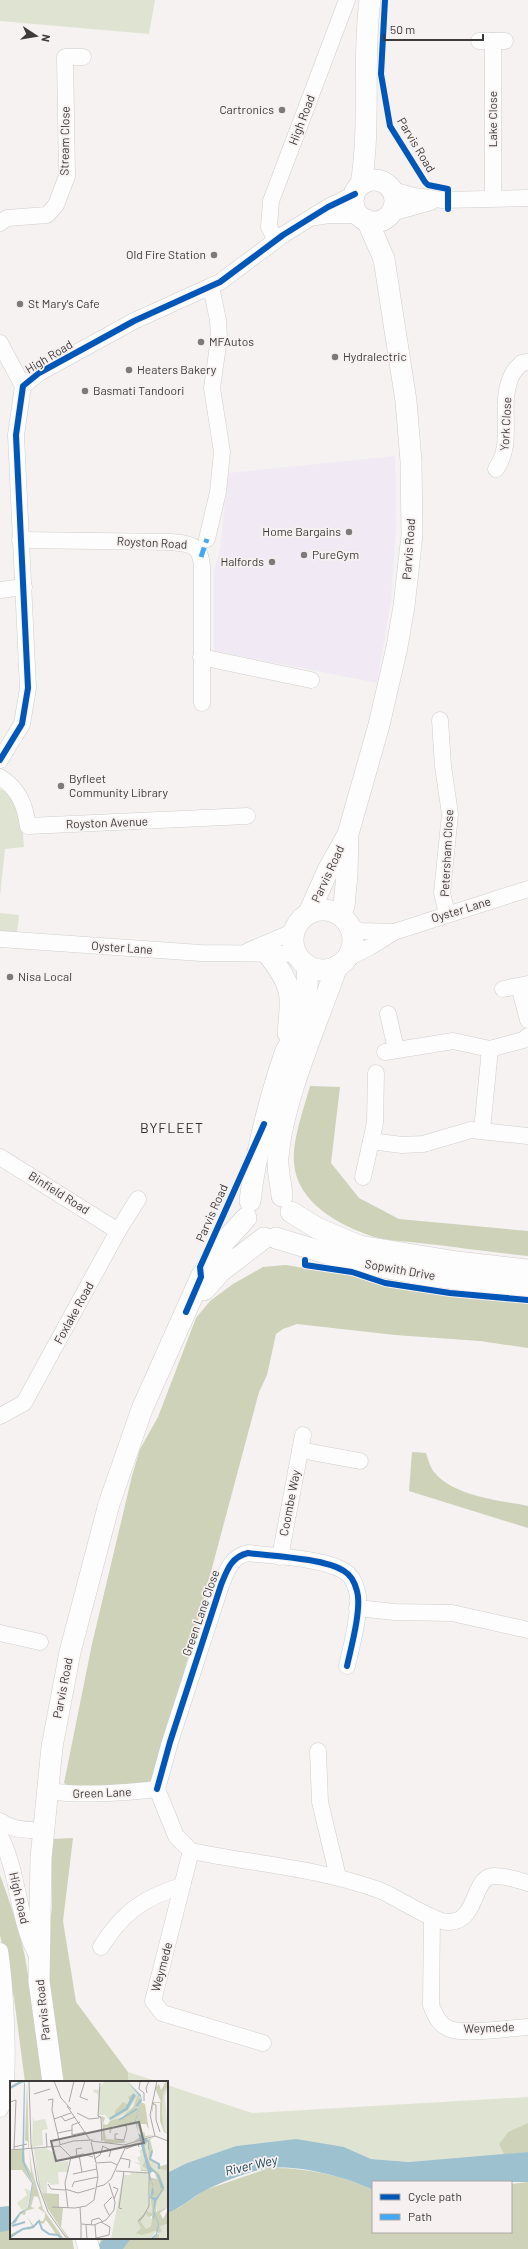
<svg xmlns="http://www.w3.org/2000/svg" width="528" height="2249" viewBox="0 0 528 2249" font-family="Barlow,sans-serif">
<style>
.commercial{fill:#f1eaf5}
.green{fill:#dfe3d2}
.forest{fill:#cdd2b9}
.water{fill:#9ec1d0}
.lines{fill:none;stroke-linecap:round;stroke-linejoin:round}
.minor-casing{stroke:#d0cecd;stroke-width:17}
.major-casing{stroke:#d0cecd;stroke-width:22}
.minor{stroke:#fefdfd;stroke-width:16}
.major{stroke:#fefdfd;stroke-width:21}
.quiet{stroke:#3fa9f5;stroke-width:5;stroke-dasharray:10 5;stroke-linecap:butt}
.cycleway-casing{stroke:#f6f1f0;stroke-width:8}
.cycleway{stroke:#0057b8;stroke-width:6}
.poi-dot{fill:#7d7b7a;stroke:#f6f1f0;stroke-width:1.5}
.labels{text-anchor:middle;stroke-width:3.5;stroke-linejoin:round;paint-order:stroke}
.poi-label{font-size:12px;fill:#3c3b3a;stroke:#f6f1f0;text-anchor:start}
.street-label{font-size:12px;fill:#3c3b3a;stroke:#f6f1f0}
.water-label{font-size:13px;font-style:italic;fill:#1c4858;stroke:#f6f1f0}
.quarter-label{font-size:14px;letter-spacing:1px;fill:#34302f;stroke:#f6f1f0}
.inset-river{fill:none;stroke:#9ec1d0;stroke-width:2}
.inset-road{fill:none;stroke:#aba9a8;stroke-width:1}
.view{fill:#7d7b7a;fill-opacity:0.15;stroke:#7d7b7a;stroke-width:2}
.inset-edge{fill:none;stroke:#3c3b3a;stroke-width:2}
</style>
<rect width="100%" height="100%" fill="#f5f2f1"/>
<!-- commercial -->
<path class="commercial" d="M 395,456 L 396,528 L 391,601 L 377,683 L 214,651 L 214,571 L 220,550 L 228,473 Z"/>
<!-- green -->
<g class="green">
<path d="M 0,0 L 155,0 L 149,34 L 0,21 Z"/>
<path d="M 0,789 L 9,792 L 22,822 L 24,847 L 5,849 L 0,896 Z"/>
<path d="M 0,913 L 19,915 L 17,933 L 0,931 Z"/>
<path d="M 128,2072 L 159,2082 L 128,2082 Z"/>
<path d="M 167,2085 L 252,2113 L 528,2097 L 528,2123 L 508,2132 L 499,2144 L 504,2155 L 409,2162 L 371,2159 L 344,2147 L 261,2144 L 236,2146 L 187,2163 L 167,2173 Z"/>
</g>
<!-- forest -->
<g class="forest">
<path d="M 310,1086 L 340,1087 L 331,1163 L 359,1198 L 399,1219 L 528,1231 L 528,1256 C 492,1252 456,1247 419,1243 C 405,1241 388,1241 374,1237 C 341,1226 297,1204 294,1163 C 292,1141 304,1108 310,1086 Z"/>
<path d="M 286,1265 C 311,1270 336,1270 362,1274 C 417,1283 472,1288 528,1293 L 528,1348 L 480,1341 L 395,1335 L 297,1324 L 283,1329 L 276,1334 L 267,1375 L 259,1392 L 154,1785 L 75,1790 L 64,1783 L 92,1644 L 132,1476 L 140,1449 L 158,1417 L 196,1318 L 210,1301 L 233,1284 L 263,1267 Z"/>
<path d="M 412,1452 L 426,1453 C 428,1459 430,1467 434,1472 C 455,1497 499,1500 528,1506 L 528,1528 L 409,1491 Z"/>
<path d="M 73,1838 L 63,1921 L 76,2002 L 128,2072 L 128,2082 L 62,2082 L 50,2021 L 49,1932 L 52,1907 L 51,1839 Z"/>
<path d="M 0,1875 C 10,1902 19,1929 25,1957 C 33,1998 35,2041 44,2082 L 25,2082 L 14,1998 L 0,1935 Z"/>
<path d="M 528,2123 L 528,2152 L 504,2155 L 499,2144 L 508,2132 Z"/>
<path d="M 269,2168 C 303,2167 342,2175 373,2190 L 373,2232 L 511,2232 L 511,2184 L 528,2182 L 528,2249 L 101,2249 L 100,2238 L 167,2238 L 167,2195 L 177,2209 L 205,2190 Z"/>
<path d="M 11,2206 L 11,2238 L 72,2238 L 74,2249 L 0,2249 L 0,2207 Z"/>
</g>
<!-- water -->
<g class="water">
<path d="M 296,2139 L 344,2147 L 371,2159 L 409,2162 L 528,2152 L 528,2182 L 373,2182 L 373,2190 C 346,2177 300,2165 270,2168 C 252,2170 222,2182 206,2190 C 192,2197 182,2208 167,2213 L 167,2173 L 187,2163 L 236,2146 Z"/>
<path d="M 11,2206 L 11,2230 L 0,2232 L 0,2207 Z"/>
<path d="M 105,2238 L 131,2238 L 123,2249 L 94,2249 Z"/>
</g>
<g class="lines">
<defs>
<g id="minor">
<path d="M 479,41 L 505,41"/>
<path d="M 493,41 L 493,197"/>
<path d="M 392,190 L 414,196 L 443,200 L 528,198"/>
<path d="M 391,213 L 431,202"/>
<path d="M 316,217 L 329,215 L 359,215"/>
<path d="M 0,223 L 7,218 L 47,215 L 56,205 L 67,176 L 65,57 L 83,57"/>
<path d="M 276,240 L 269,227 L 271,201 L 347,0"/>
<path d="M 0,343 L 23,386"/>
<path d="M 496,469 C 516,441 497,405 512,375 C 514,370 519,366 522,363 L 528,362"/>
<path d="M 207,539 L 218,492 L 222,452 L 212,388 L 219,338 L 218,320 L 211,287"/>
<path d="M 20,540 L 171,542 C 191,544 200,544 202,566 L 202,703"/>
<path d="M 0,590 L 24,587"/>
<path d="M 201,657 L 311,680"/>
<path d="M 440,720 L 443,766 L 450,814 L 442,893 L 447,914"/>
<path d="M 0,760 L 22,724 L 28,688 L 16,435 L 23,386 L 39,373 L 134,321 L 220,282 L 283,235 L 328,207 L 355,194"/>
<path d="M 0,777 C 19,789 25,805 28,826 L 247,816"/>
<path d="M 351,928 L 362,931 L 394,932"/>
<path d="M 0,939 L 201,953 L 297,954"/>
<path d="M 248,951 L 295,931"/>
<path d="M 346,959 L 370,947 L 394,932 L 528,889"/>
<path d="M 519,986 L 528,1020"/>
<path d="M 503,989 L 528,984"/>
<path d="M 388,1014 L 396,1049"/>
<path d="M 385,1052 L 453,1041 L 490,1049 L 523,1040 L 528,1036"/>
<path d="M 482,1130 L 490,1049"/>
<path d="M 371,1141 L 402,1145 L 423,1144 L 471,1130 L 528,1136"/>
<path d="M 0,1157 L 118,1231"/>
<path d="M 363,1177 L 375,1123 L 376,1073"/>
<path d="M 0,1416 L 24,1403 L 118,1231 L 138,1199"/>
<path d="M 300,1450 L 360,1461"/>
<path d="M 280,1557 L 303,1435"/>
<path d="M 357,1608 L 395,1612 L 452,1613 L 528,1630"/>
<path d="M 0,1633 L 40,1642"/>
<path d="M 318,1751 L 320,1802 L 338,1877"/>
<path d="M 157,1789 L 170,1742 L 221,1585 C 227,1570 231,1557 248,1553 C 271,1556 324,1558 344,1571 C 351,1575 355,1583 357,1591 C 362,1608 351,1648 347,1666"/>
<path d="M 157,1789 L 176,1836 L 191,1851 C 254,1864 318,1868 379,1890 C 395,1896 436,1924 450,1922 C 479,1920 472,1875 495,1876 C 506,1876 518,1880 528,1883"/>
<path d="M 47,1791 C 84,1796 120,1793 157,1789"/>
<path d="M 0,1821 C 13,1831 26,1829 43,1831"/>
<path d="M 0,1836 C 20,1875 17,1922 39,1959"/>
<path d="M 191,1851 L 153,2001 L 162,2013 L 263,2043"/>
<path d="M 432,1917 L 431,2005 C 435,2015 439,2025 450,2029 C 465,2035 510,2028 528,2027"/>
<path d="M 101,1947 C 122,1913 143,1898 181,1886"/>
<path d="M 0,1951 C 4,1977 13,2089 0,2109"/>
</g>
<g id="major">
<circle cx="374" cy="201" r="21"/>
<path d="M 361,185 C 371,124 362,61 370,0"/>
<circle cx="323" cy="940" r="30"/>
<path d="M 309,913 L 328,870 L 347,836"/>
<path d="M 339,914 L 344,906 L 347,874 L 348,834 L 379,725 L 397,647 L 404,606 L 412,535 L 411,461 L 406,401 L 384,259 L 367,220"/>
<path d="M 268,954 C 293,987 292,992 288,1033"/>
<path d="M 282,1196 C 281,1184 277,1169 278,1157 C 283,1098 317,1024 337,966"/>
<path d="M 250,1201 C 256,1150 269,1101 285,1053 C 288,1046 293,1040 295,1034 C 304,1012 309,988 307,965"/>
<path d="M 291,1212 L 317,1228 L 359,1246 L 457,1262 L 528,1270"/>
<path d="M 276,1238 L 355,1262 L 425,1275 L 528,1288"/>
<path d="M 204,1290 L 221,1271 L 264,1238"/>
<path d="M 53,2082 L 39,1981 L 41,1858 L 52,1747 L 70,1652 L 109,1504 L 142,1409 L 201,1277 L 225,1241 L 246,1218"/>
<path d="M 86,2238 L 89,2249"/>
</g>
</defs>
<!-- minor casing -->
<use href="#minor" class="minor-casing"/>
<!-- major casing -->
<use href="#major" class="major-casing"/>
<!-- minor -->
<use href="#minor" class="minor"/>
<!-- major -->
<use href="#major" class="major"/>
<!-- quiet -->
<path class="quiet" d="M 201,557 L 207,539"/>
<defs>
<g id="cycleway">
<path d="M 385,0 L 381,74 L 390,126 L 425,182 L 428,185 L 448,189 L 448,209"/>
<path d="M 0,760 L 22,724 L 28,688 L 16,435 L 23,386 L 39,373 L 134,321 L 220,282 L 283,235 L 328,207 L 355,194"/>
<path d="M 305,1260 L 305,1265 L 352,1272 L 385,1283 L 450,1293 L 528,1300"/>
<path d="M 186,1312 L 201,1277 L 200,1267 L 264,1124"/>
<path d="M 157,1789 L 170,1742 L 221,1585 C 227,1570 231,1557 248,1553 C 271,1556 324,1558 344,1571 C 351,1575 355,1583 357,1591 C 362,1608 351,1648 347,1666"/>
</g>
</defs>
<!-- cycleway casing -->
<use href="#cycleway" class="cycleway-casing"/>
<!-- cycleway -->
<use href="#cycleway" class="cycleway"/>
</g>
<!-- markers -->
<g class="poi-dot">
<circle cx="282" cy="110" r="4"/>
<circle cx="214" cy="255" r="4"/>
<circle cx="20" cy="304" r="4"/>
<circle cx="201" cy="342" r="4"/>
<circle cx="335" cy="357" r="4"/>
<circle cx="129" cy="370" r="4"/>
<circle cx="85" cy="391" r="4"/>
<circle cx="349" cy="532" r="4"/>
<circle cx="304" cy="555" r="4"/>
<circle cx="272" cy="562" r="4"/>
<circle cx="61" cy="786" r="4"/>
<circle cx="10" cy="977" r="4"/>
</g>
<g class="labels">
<!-- poi labels -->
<g class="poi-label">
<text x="274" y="114" text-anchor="end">Cartronics</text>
<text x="206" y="259" text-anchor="end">Old Fire Station</text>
<text x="28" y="308">St Mary's Cafe</text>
<text x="209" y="346">MFAutos</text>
<text x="343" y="361">Hydralectric</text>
<text x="137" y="374">Heaters Bakery</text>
<text x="93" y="395">Basmati Tandoori</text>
<text x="341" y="536" text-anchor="end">Home Bargains</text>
<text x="312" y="559">PureGym</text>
<text x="264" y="566" text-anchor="end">Halfords</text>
<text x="69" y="783">Byfleet<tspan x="69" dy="14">Community Library</tspan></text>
<text x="18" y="981">Nisa Local</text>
</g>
<!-- street labels -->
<g class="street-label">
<text transform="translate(493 119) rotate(-90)" y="4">Lake Close</text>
<text transform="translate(302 120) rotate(-69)" y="4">High Road</text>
<text transform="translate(65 141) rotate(-89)" y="4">Stream Close</text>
<text transform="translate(416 145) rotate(59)" y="4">Parvis Road</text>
<text transform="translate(49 357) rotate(-31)" y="4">High Road</text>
<text transform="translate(506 424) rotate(-87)" y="4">York Close</text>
<text transform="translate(152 543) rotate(3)" y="4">Royston Road</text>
<text transform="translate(409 549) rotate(-86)" y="4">Parvis Road</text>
<text transform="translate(107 823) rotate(-2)" y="4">Royston Avenue</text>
<text transform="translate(447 853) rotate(-87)" y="4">Petersham Close</text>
<text transform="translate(328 874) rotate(-65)" y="4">Parvis Road</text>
<text transform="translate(461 910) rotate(-17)" y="4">Oyster Lane</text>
<text transform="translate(122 948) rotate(4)" y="4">Oyster Lane</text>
<text transform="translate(59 1193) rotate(32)" y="4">Binfield Road</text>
<text transform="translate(212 1213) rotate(-66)" y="4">Parvis Road</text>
<text transform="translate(400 1270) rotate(10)" y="4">Sopwith Drive</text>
<text transform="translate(74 1313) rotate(-61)" y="4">Foxlake Road</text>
<text transform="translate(290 1503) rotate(-79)" y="4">Coombe Way</text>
<text transform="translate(201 1613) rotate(-71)" y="4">Green Lane Close</text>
<text transform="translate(63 1688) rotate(-79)" y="4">Parvis Road</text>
<text transform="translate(102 1793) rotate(-2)" y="4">Green Lane</text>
<text transform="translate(19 1898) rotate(77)" y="4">High Road</text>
<text transform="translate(162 1967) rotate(-75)" y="4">Weymede</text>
<text transform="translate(43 2010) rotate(-96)" y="4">Parvis Road</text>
<text transform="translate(489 2028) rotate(-2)" y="4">Weymede</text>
</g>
<!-- water labels -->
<g class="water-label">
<text transform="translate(251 2165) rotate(-13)" y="5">River Wey</text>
</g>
<!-- quarter labels -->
<g class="quarter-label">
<text x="172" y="1133">BYFLEET</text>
</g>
</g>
<!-- overview -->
<g transform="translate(10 2081)">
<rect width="158" height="158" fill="#f5f2f1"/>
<path d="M 117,0 L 129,13 L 118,31 L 101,41 L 95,34 L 88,34 L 88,13 L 83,11 L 84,8 L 88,9 L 94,1 ZM 158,5 L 155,16 L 158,50 L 154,48 L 152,29 L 153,13 ZM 23,35 L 24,40 L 35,38 L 38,48 L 32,49 L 33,64 L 22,66 ZM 139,60 L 139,78 L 148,86 L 158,89 L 158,126 L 147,132 L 147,120 L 154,111 L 150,96 L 140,84 L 136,70 L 135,63 ZM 36,67 L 46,74 L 47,81 L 58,80 L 59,91 L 48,91 L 49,103 L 42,104 L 37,101 L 37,112 L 32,112 L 24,68 ZM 133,67 L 135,81 L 132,84 L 137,89 L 132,89 L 130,84 L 123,81 L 130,82 L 127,77 L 131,74 L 129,70 ZM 120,91 L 137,92 L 138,96 L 142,132 L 135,132 L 127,140 L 131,147 L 126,152 L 147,150 L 140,158 L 101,158 L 113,94 L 121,94 ZM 14,107 L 21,110 L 17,127 L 12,129 L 7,122 L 17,114 ZM 34,115 L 42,115 L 43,125 L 44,121 L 45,126 L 49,128 L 48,136 L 43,134 L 45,126 L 43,126 L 43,123 L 39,122 L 38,118 L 35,119 ZM 136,132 L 143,139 L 141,145 L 136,148 L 131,139 ZM 156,143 L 158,145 L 158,158 L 149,158 L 150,146 Z" fill="#dfe3d2"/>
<path d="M 156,0 L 158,5 L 153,13 L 152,31 L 154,48 L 158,53 L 154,51 L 150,40 L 150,22 L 144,22 L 141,38 L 143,21 L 151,21 L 145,7 L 149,3 L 151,9 ZM 17,2 L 19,67 L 18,67 L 18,61 L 15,59 ZM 123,13 L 126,14 L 125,17 L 116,29 L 100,39 L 99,36 L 105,35 L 105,30 L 113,21 L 119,24 L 120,21 L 118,16 ZM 128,13 L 131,19 L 126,25 L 128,31 L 126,43 L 102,45 L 101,52 L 99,52 L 100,46 L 94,47 L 96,58 L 114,59 L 115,62 L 96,62 L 93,59 L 92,35 L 95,37 L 93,43 L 97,44 L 100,40 L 112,36 L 123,26 ZM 131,21 L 135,23 L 139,49 L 136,43 L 130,43 L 133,53 L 134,50 L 135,55 L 144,54 L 123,61 L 131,55 L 126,40 L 129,30 L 127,25 ZM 142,57 L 140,59 L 143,70 L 140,78 L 151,85 L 158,83 L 158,89 L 148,88 L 147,84 L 139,79 L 138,60 L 135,65 L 138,78 L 142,87 L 149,92 L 155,108 L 147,120 L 146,131 L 158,126 L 150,132 L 153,138 L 158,129 L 158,145 L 156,143 L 150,146 L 152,151 L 149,152 L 149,158 L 143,158 L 149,152 L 145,150 L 132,154 L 126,152 L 131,147 L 127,140 L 136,130 L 142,132 L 139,96 L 147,98 L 144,91 L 131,90 L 130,85 L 132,89 L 138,89 L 132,85 L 135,80 L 131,61 L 118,66 L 122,63 ZM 136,132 L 138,136 L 142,135 L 142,139 L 141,145 L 136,148 L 131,140 ZM 23,67 L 32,112 L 49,113 L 49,126 L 53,127 L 51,146 L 60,158 L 58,158 L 38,128 L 29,104 ZM 13,68 L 13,81 L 22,103 L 12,89 L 0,89 L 0,70 ZM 14,68 L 15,81 L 21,92 L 19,68 L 22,89 L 33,128 L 54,158 L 46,153 L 36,139 L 33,143 L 28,141 L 24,147 L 18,149 L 13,148 L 0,158 L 1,153 L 13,147 L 17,149 L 22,145 L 17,136 L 24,145 L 27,140 L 33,140 L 35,136 L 35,132 L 28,127 L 31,125 L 28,116 L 24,115 L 21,126 L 25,127 L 16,130 L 15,134 L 11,133 L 5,143 L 0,145 L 6,141 L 10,133 L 19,125 L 23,101 L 14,81 Z" fill="#cdd2b9" fill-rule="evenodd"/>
<path d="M 10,0 L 14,0 L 15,3 L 14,80 L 23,102 L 19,126 L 10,133 L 6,141 L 0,144 L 10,131 L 18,127 L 22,102 L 12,80 L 14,1 L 0,6 ZM 117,0 L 131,14 L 132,20 L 127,26 L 129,30 L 126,39 L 128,52 L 139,60 L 139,68 L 141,70 L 138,68 L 138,60 L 134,63 L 135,70 L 140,85 L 149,94 L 154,107 L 146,120 L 144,130 L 149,143 L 147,154 L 143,158 L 140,158 L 146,153 L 148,143 L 145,134 L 143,140 L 144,119 L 140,117 L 143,103 L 140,99 L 125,40 L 128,31 L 126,24 L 131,17 ZM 142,90 L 147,93 L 151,107 L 153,107 L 146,117 L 141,116 L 144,112 L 140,93 Z" fill="#9ec1d0" fill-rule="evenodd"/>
<path class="inset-river" d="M 0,7 L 11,1M 117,26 L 124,13M 101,37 L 117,27M 100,38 L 117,28 L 125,14M 109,39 L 127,28M 142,70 L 140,78 L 149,83 L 149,88M 2,145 L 15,141M 0,156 L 13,148 L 23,146 L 29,140 L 32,148 L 39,153 L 48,154 L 52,158"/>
<path class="inset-road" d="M 19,0 L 21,63 L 27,101 L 38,131 L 57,158M 44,0 L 51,17 L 61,28M 75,0 L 70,16 L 78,19M 130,1 L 129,8 L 134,12 L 134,20M 137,12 L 136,7 L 139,0M 24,13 L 40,8M 38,19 L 43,18 L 42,29 L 50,63M 0,21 L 6,19 L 4,69M 59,21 L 64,0M 142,22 L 146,24 L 146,39 L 150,51M 57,25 L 80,59M 67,32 L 79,38 L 89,37M 51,35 L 55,40 L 65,36M 88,35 L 90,2M 91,37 L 88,35 L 91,36 L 92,60M 44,38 L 61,32M 70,41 L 62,44 L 62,54 L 76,51M 36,52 L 37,66M 48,52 L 62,49M 108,53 L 105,53 L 105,58 L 114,59M 145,55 L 140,34 L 147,0M 145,55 L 158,60M 114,59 L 117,47 L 115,44M 81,60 L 114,64 L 145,55M 81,61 L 86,82 L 101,81 L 107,84M 49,64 L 63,60 L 83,59M 50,65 L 61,76M 92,65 L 101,69 L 99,76M 4,66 L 17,63M 116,68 L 128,63 L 129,66M 0,69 L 50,65M 69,74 L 72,91M 67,75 L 66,68 L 72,67M 61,76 L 73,73 L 83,76M 110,77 L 120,79 L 119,87M 84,78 L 90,74 L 93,65M 106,90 L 139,92 L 139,125 L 133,136 L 128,140M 63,93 L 87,88M 38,103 L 41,108 L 55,109M 62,106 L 64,101 L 88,96M 86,106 L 94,104 L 101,98 L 117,63M 103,106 L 108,108 L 104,118M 55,108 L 68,112 L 85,107M 42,126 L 65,127 L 76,125 L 84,119 L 88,96 L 86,83M 70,126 L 71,143 L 84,144 L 96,139 L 104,129 L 105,121 L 99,102M 58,127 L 55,102 L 61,76M 112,128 L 109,127 L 114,90M 99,134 L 94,124 L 102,116M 76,143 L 77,158M 81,144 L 82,139 L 89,137 L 93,141M 85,144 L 86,157M 86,157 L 99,154 L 100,146 L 91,141M 71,158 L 71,143"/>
<path class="view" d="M 129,41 L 134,62 L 46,80 L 41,60 Z"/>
<rect width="158" height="158" class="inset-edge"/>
</g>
<!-- legend -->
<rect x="372" y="2181" width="140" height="52" fill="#f6f1f0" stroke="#aca8a7"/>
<rect x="380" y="2194" width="20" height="6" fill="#0057b8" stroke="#aca8a7"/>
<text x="408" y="2201" font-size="12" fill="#3c3b3a">Cycle path</text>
<rect x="380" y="2214" width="20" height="6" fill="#3fa9f5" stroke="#aca8a7"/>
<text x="408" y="2221" font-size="12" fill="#3c3b3a">Path</text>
<!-- north arrow -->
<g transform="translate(36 36) rotate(102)" stroke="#f6f1f0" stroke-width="3" paint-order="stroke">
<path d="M0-3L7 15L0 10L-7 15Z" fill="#3c3b3a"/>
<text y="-6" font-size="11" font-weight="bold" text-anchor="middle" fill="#3c3b3a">N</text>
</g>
<!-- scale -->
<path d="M384 34v6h99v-6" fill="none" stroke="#3c3b3a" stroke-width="2"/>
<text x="390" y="34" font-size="12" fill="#3c3b3a" stroke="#f6f1f0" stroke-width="3" paint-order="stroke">50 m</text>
</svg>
